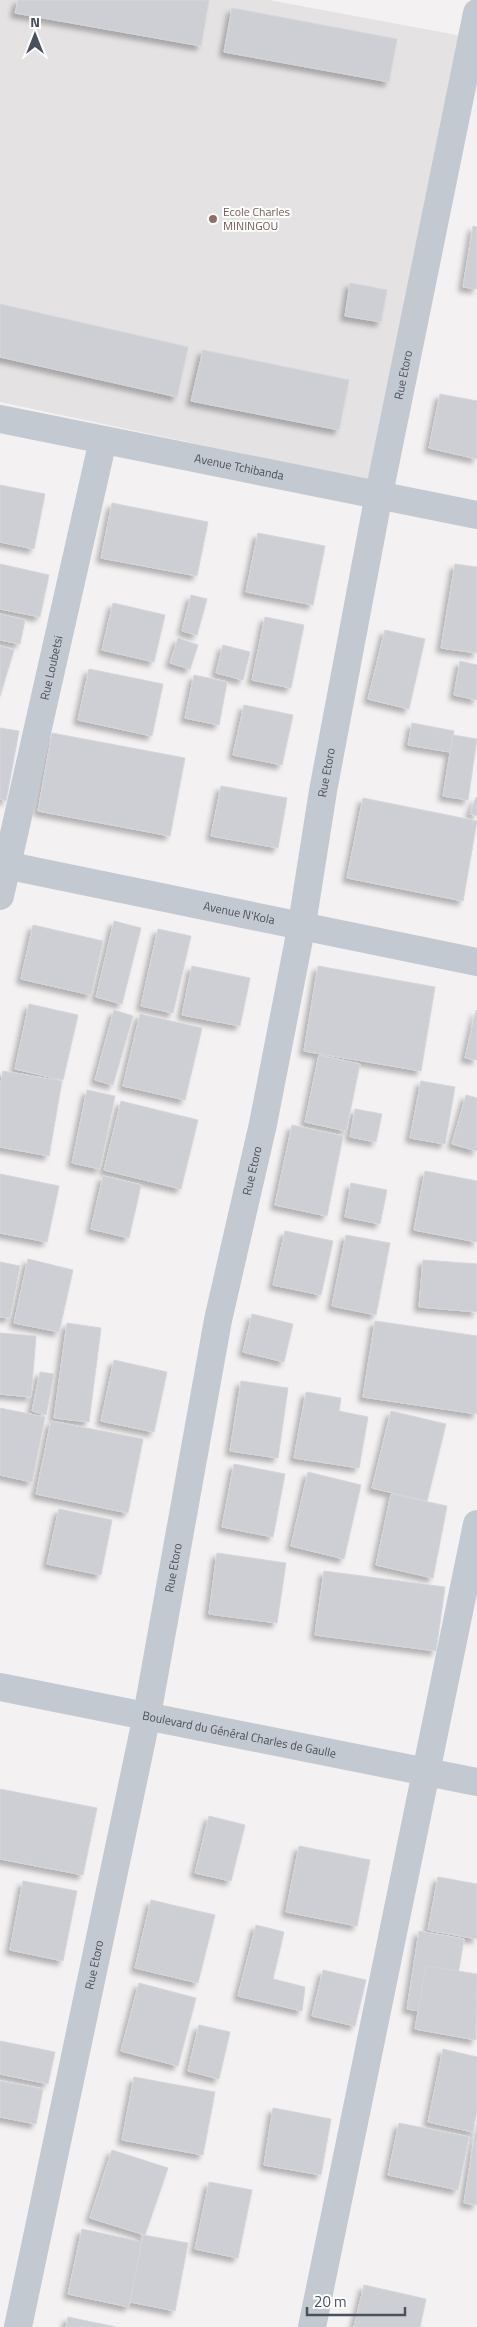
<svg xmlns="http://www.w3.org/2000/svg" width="477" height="2327" viewBox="0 0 477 2327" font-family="'Titillium Web',sans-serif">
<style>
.education{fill:#e4e2e2}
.building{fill:#cecfd5;stroke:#d5d6dc;filter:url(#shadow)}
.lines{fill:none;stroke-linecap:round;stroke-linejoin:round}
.minor{stroke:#c3c9d1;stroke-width:28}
.education-dot{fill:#8d6e63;stroke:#fff;stroke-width:2}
.labels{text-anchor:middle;stroke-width:4;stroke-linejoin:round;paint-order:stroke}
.education-label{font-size:12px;fill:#785e54;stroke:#fff;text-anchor:start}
.street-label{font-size:12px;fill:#4a515d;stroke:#fff}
</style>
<defs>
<filter id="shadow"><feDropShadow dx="-4.5" dy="4.5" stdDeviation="2.5" flood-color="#0004"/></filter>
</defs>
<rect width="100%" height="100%" fill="#f3f1f1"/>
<!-- education -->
<path class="education" d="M 0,0 L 269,0 L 462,36 L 375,482 L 0,402 Z"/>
<!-- building -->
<g class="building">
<path d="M 18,0 L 209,0 L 201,46 L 15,13 Z"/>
<path d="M 232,8 L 397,39 L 389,82 L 224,52 Z"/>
<path d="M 473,226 L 477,227 L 477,289 L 463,287 Z"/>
<path d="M 350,283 L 387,290 L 381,322 L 345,316 Z"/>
<path d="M 0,304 L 188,347 L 177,397 L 0,357 Z"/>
<path d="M 203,350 L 349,380 L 339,430 L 191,401 Z"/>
<path d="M 440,394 L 477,401 L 477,459 L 429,448 Z"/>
<path d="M 0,485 L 45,494 L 34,549 L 0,542 Z"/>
<path d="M 112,503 L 208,522 L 197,576 L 101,558 Z"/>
<path d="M 258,533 L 325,546 L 313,605 L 246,592 Z"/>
<path d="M 0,564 L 49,575 L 40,617 L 0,609 Z"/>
<path d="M 455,564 L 477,567 L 477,653 L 441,648 Z"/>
<path d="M 191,595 L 207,599 L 197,635 L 182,631 Z"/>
<path d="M 113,603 L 165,615 L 154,662 L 102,650 Z"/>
<path d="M 0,614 L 25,620 L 20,644 L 0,640 Z"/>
<path d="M 265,617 L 304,625 L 291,688 L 252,680 Z"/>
<path d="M 385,630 L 425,639 L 409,709 L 368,699 Z"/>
<path d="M 178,638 L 198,645 L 190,669 L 170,663 Z"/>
<path d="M 223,645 L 250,652 L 243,680 L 216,673 Z"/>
<path d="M 0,646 L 14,650 L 0,696 Z"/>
<path d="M 460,661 L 477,665 L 477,700 L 454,695 Z"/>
<path d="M 89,669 L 163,684 L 152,736 L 78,720 Z"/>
<path d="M 194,675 L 227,682 L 219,725 L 185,718 Z"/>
<path d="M 244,705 L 293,715 L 282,765 L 233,755 Z"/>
<path d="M 412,723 L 454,731 L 450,752 L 408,745 Z"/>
<path d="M 0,728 L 19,731 L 6,801 L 0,799 Z"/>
<path d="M 52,733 L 185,758 L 170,836 L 38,811 Z"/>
<path d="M 453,735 L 477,739 L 468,800 L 443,796 Z"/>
<path d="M 221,786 L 287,798 L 278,848 L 211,836 Z"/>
<path d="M 476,797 L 477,798 L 477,816 L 470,814 Z"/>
<path d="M 363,798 L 477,821 L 463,901 L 347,878 Z"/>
<path d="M 114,921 L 141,928 L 122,1004 L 96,997 Z"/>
<path d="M 33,925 L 103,941 L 91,995 L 21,979 Z"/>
<path d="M 158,929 L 191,936 L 173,1013 L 141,1006 Z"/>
<path d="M 192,966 L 250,978 L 240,1026 L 182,1015 Z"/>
<path d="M 318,966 L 435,987 L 421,1071 L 304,1051 Z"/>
<path d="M 29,1004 L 78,1015 L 63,1080 L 15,1069 Z"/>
<path d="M 114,1010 L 133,1016 L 113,1085 L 95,1080 Z"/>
<path d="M 476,1010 L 477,1011 L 477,1060 L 465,1058 Z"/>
<path d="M 140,1014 L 202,1028 L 185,1100 L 123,1086 Z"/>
<path d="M 319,1055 L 360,1064 L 346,1131 L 305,1122 Z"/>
<path d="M 3,1071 L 62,1081 L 49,1156 L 0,1147 L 0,1088 Z"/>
<path d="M 421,1081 L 455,1087 L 445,1144 L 410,1138 Z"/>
<path d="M 87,1090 L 115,1096 L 100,1169 L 72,1163 Z"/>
<path d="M 466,1095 L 477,1098 L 477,1151 L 452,1144 Z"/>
<path d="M 121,1101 L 198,1120 L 181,1189 L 104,1170 Z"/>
<path d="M 355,1109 L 382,1114 L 376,1142 L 350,1137 Z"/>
<path d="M 292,1125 L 343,1136 L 327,1216 L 275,1205 Z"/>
<path d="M 425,1171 L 477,1181 L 477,1242 L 414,1230 Z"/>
<path d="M 0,1174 L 59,1186 L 47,1242 L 0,1233 Z"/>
<path d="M 103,1176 L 141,1185 L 129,1238 L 91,1229 Z"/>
<path d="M 351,1183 L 387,1190 L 380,1224 L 345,1217 Z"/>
<path d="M 285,1231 L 333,1241 L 321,1295 L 273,1285 Z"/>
<path d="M 346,1235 L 390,1243 L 376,1315 L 332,1306 Z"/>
<path d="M 28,1259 L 73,1270 L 59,1332 L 14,1323 Z"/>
<path d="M 423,1260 L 477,1264 L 477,1312 L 419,1307 Z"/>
<path d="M 0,1262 L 20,1266 L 10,1318 L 0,1317 Z"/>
<path d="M 252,1314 L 293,1324 L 284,1362 L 243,1352 Z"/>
<path d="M 375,1321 L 477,1336 L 477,1414 L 363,1397 Z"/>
<path d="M 67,1323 L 101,1328 L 89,1422 L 54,1418 Z"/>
<path d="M 0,1333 L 36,1336 L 31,1397 L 0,1394 Z"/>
<path d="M 114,1360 L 167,1372 L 154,1432 L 101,1421 Z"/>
<path d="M 40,1372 L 54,1374 L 46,1415 L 32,1411 Z"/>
<path d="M 241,1381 L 288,1388 L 278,1458 L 230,1451 Z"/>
<path d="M 306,1392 L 341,1398 L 339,1411 L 368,1417 L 359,1468 L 294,1458 Z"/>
<path d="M 0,1408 L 45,1417 L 32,1482 L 0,1475 Z"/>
<path d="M 391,1411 L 446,1424 L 427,1501 L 372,1488 Z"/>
<path d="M 51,1421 L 143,1439 L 128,1513 L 36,1494 Z"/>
<path d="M 234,1464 L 285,1474 L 273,1537 L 222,1527 Z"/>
<path d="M 308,1472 L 361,1485 L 344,1559 L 291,1546 Z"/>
<path d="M 391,1494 L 447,1506 L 433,1578 L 376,1565 Z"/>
<path d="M 59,1509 L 112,1520 L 101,1575 L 47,1564 Z"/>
<path d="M 217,1553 L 286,1563 L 277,1623 L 209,1614 Z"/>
<path d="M 324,1571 L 445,1587 L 436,1651 L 315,1635 Z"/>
<path d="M 0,1789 L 97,1808 L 83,1875 L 0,1859 Z"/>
<path d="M 209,1816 L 245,1825 L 231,1881 L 195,1873 Z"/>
<path d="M 299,1846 L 370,1860 L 357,1926 L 286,1912 Z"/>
<path d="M 438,1877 L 477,1884 L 477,1939 L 428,1930 Z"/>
<path d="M 23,1881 L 77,1891 L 63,1961 L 10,1950 Z"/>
<path d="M 151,1900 L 215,1915 L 198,1983 L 135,1968 Z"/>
<path d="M 256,1925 L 284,1932 L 273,1979 L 305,1987 L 302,2011 L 238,1996 Z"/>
<path d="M 419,1931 L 464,1939 L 451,2016 L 407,2009 Z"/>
<path d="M 426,1966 L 477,1974 L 476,2040 L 415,2029 Z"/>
<path d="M 323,1970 L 366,1980 L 355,2026 L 312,2016 Z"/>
<path d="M 139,1983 L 196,1998 L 178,2066 L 121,2051 Z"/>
<path d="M 199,2025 L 230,2032 L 219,2079 L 188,2071 Z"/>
<path d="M 0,2041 L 55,2052 L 48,2084 L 0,2074 Z"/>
<path d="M 443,2049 L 477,2057 L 477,2110 L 473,2132 L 428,2122 Z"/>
<path d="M 134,2077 L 215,2092 L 203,2155 L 122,2140 Z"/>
<path d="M 0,2081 L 43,2089 L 36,2124 L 0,2117 Z"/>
<path d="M 273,2108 L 331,2119 L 321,2175 L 264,2165 Z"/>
<path d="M 477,2120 L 477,2205 L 464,2203 Z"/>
<path d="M 399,2123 L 469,2137 L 458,2190 L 388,2175 Z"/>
<path d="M 112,2150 L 168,2168 L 145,2235 L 90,2218 Z"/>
<path d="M 209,2182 L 252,2190 L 238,2258 L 195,2249 Z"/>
<path d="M 82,2229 L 142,2242 L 129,2307 L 68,2294 Z"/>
<path d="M 143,2235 L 188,2243 L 175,2311 L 130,2302 Z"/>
<path d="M 364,2285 L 426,2299 L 420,2327 L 354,2327 Z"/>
<path d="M 68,2317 L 116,2327 L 66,2327 Z"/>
</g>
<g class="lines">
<!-- minor -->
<g class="minor">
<path id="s1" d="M 0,419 L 477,515"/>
<path id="s2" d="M 0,864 L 477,962"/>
<path id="s3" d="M 0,896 L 103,440"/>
<path id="s4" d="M 0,1687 L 477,1782"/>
<path id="s5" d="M 18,2327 L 147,1715 L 218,1320 L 263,1124 L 302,924 L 323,791 L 379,494 L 477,13"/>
<path d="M 312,2327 L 477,1524"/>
</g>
</g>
<!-- markers -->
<circle class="education-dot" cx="213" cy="219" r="5"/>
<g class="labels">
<!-- education labels -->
<g class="education-label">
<text x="223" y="216">Ecole Charles<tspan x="223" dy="14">MININGOU</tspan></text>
</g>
<!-- street labels -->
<g class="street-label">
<text dy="4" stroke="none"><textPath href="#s5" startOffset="1990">Rue Etoro</textPath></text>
<text dy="4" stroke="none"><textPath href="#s1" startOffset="244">Avenue Tchibanda</textPath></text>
<text dy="4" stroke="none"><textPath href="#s3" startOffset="234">Rue Loubetsi</textPath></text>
<text dy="4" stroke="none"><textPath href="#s5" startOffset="1585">Rue Etoro</textPath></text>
<text dy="4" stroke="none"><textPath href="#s2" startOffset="244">Avenue N'Kola</textPath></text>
<text dy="4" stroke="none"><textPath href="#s5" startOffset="1180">Rue Etoro</textPath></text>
<text dy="4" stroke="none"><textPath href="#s5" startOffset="775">Rue Etoro</textPath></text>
<text dy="4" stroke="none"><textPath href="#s4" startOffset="244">Boulevard du Général Charles de Gaulle</textPath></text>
<text dy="4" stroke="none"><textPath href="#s5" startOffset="370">Rue Etoro</textPath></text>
</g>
</g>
<!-- north arrow -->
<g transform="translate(35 35)" stroke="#ffffff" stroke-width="4" paint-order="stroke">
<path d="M0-4L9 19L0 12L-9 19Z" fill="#4a515d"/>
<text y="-8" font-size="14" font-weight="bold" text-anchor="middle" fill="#4a515d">N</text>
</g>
<!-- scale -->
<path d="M307 2307v8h98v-8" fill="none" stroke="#4a515d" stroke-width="2.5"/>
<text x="314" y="2307" font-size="15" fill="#4a515d" stroke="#ffffff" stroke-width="4" paint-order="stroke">20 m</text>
</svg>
